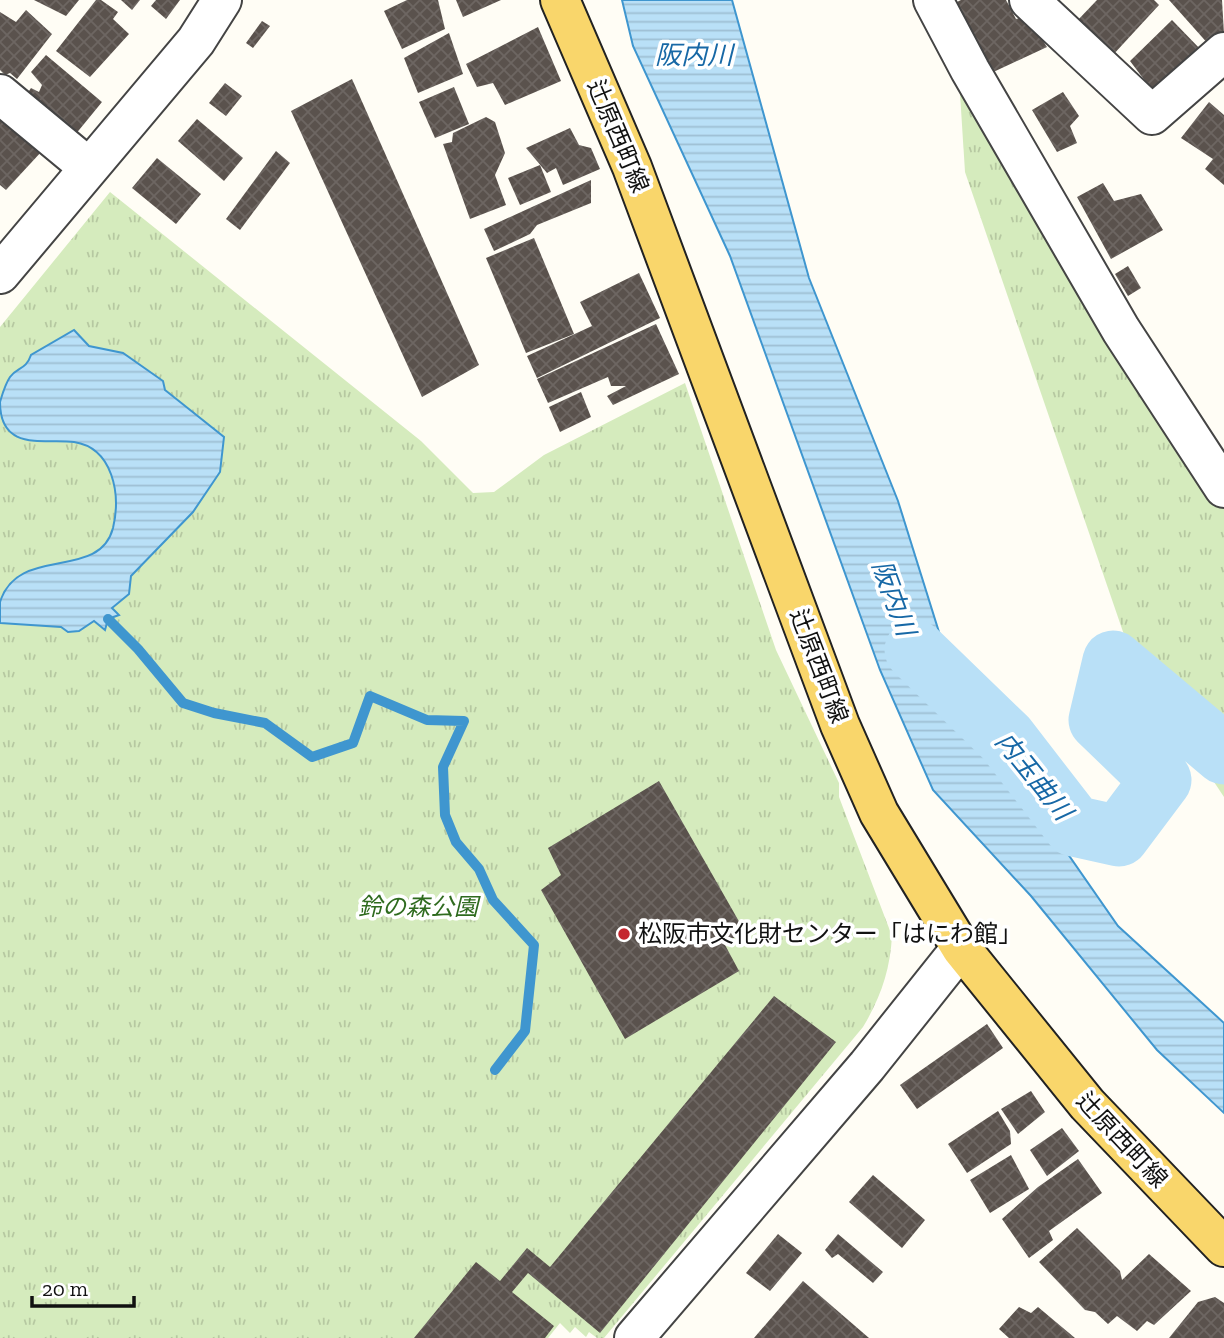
<svg xmlns="http://www.w3.org/2000/svg" width="1224" height="1338" viewBox="0 0 1224 1338" font-family="'Zilla Slab','Noto Sans JP',serif">
<style>
.park{fill:url(#park-tufts)}
.water{fill:url(#water-rules);stroke:#3f96cf;stroke-width:2}
.lines{fill:none;stroke-linecap:round;stroke-linejoin:round}
.stream{stroke:#3f96cf;stroke-width:10}
.river{stroke:#b9e0f7;stroke-width:61}
.building{fill:url(#building-cross-hatch)}
.minor-casing{stroke:#444;stroke-width:42}
.major-casing{stroke:#222;stroke-width:42}
.minor{stroke:#fff;stroke-width:38}
.major{stroke:#f9d66b;stroke-width:38}
.poi-dot{fill:#c4262e;stroke:#fff;stroke-width:2.5}
.labels{text-anchor:middle;stroke-width:7;stroke-linejoin:round;paint-order:stroke}
.street-label{font-size:24px;fill:#111;stroke:#fff}
.park-label{font-size:24px;font-style:italic;fill:#2f6b1f;stroke:#fff}
.poi-label{font-size:24px;fill:#111;stroke:#fff;text-anchor:start}
.water-label{font-size:26px;font-style:italic;fill:#1768a6;stroke:#fff}
</style>
<defs>
<pattern id="park-tufts" width="24" height="20" patternUnits="userSpaceOnUse" patternTransform="scale(1.75)"><rect width="24" height="20" fill="#d5ebbd"/><path d="M3 7l-1-3M5 7V3M7 7l1-3M15 17l-1-3M17 17v-4M19 17l1-3" fill="none" stroke="#b6c8a1"/></pattern>
<pattern id="water-rules" width="6" height="5" patternUnits="userSpaceOnUse" patternTransform="scale(1.75)"><rect width="6" height="5" fill="#b9e0f7"/><path d="M0 2.5h6" fill="none" stroke="#9ebfd3"/></pattern>
<pattern id="building-cross-hatch" width="8" height="8" patternUnits="userSpaceOnUse" patternTransform="scale(1.75)"><rect width="8" height="8" fill="#5a524d"/><path d="M0 0l8 8M0 8l8-8" fill="none" stroke="#6d6662"/></pattern>
</defs>
<rect width="100%" height="100%" fill="#fffdf5"/>
<!-- park -->
<g class="park">
<path d="M 959,78 L 1224,505 L 1224,797 L 1132,658 L 965,172 Z"/>
<path d="M 110,192 L 421,441 L 473,493 L 494,492 L 544,455 L 685,383 L 776,650 L 839,783 L 839,797 L 892,936 C 890,970 881,997 863,1027 L 604,1338 L 597,1338 L 589,1332 L 586,1337 L 575,1327 L 570,1333 L 560,1323 L 548,1338 L 0,1338 L 0,327 Z"/>
</g>
<!-- water -->
<g class="water">
<path d="M 622,0 L 732,0 L 809,278 L 898,501 L 944,648 L 1002,759 L 1118,926 L 1224,1023 L 1224,1113 L 1157,1050 L 1031,896 L 933,790 L 880,670 L 730,256 L 633,46 Z"/>
<path d="M 74,330 L 89,346 L 123,353 L 163,381 L 165,390 L 224,437 L 220,472 L 193,512 L 131,576 L 129,594 L 112,608 L 119,615 L 108,619 L 105,630 L 94,621 L 79,631 L 68,632 L 61,627 L 0,623 C 0,616 0,608 0,602 C 18,544 99,582 113,528 C 121,494 113,448 74,442 C 46,438 0,453 0,402 C 2,395 6,383 10,377 C 17,367 26,370 31,355 Z"/>
</g>
<g class="lines">
<!-- stream -->
<path class="stream" d="M 108,619 L 138,649 L 183,703 L 214,713 L 265,723 L 312,757 L 353,743 L 370,696 L 427,720 L 464,721 L 443,767 L 445,815 L 456,842 L 479,869 L 493,900 L 534,945 L 525,1031 L 495,1070"/>
<!-- river -->
<path class="river" d="M 915,650 L 1006,738 L 1074,826 L 1119,836 L 1161,780 L 1099,720 L 1113,661 L 1224,754"/>
</g>
<!-- building -->
<g class="building">
<path d="M 34,0 L 79,0 L 66,16 Z"/>
<path d="M 96,0 L 101,0 L 118,12 L 113,19 L 129,34 L 90,77 L 56,51 Z"/>
<path d="M 121,0 L 140,0 L 132,10 Z"/>
<path d="M 156,0 L 180,0 L 166,19 L 151,6 Z"/>
<path d="M 407,0 L 438,0 L 445,29 L 402,49 L 384,11 Z"/>
<path d="M 456,0 L 501,0 L 463,17 Z"/>
<path d="M 961,0 L 1006,0 L 1016,19 L 1027,16 L 1047,47 L 989,74 L 957,2 Z"/>
<path d="M 1097,0 L 1154,0 L 1159,5 L 1112,56 L 1076,22 Z"/>
<path d="M 1169,0 L 1222,0 L 1224,34 L 1210,46 Z"/>
<path d="M 26,10 L 52,34 L 17,79 L 10,73 L 5,75 L 0,70 L 0,12 L 16,22 Z"/>
<path d="M 1172,20 L 1204,53 L 1188,74 L 1175,68 L 1152,90 L 1130,61 Z"/>
<path d="M 262,21 L 270,26 L 253,48 L 246,43 Z"/>
<path d="M 538,27 L 561,81 L 505,105 L 493,83 L 477,87 L 466,64 Z"/>
<path d="M 449,33 L 463,74 L 418,93 L 404,58 Z"/>
<path d="M 46,55 L 102,102 L 75,135 L 27,94 L 31,88 L 39,92 L 42,85 L 31,72 Z"/>
<path d="M 352,79 L 479,365 L 422,397 L 291,111 Z"/>
<path d="M 225,83 L 242,96 L 226,116 L 209,103 Z"/>
<path d="M 454,87 L 469,124 L 435,138 L 419,102 Z"/>
<path d="M 1063,92 L 1079,116 L 1070,126 L 1077,143 L 1057,152 L 1032,110 Z"/>
<path d="M 1209,102 L 1224,115 L 1224,185 L 1205,169 L 1213,159 L 1181,138 Z"/>
<path d="M 0,116 L 42,151 L 6,190 L 0,185 Z"/>
<path d="M 486,117 L 495,122 L 505,153 L 495,175 L 506,205 L 470,219 L 443,144 L 452,142 L 453,133 Z"/>
<path d="M 197,119 L 243,158 L 224,181 L 178,141 Z"/>
<path d="M 570,128 L 579,145 L 591,148 L 600,169 L 563,185 L 556,168 L 547,173 L 526,148 Z"/>
<path d="M 276,151 L 290,163 L 240,230 L 226,219 Z"/>
<path d="M 157,158 L 201,194 L 176,224 L 132,188 Z"/>
<path d="M 540,165 L 551,192 L 520,205 L 508,178 Z"/>
<path d="M 591,180 L 591,203 L 537,225 L 530,234 L 494,251 L 484,229 Z"/>
<path d="M 1103,183 L 1114,201 L 1141,194 L 1163,230 L 1111,259 L 1077,197 Z"/>
<path d="M 534,238 L 574,334 L 526,353 L 486,258 Z"/>
<path d="M 1128,266 L 1141,288 L 1128,296 L 1115,274 Z"/>
<path d="M 639,273 L 660,318 L 537,378 L 527,356 L 592,326 L 580,302 Z"/>
<path d="M 656,324 L 679,374 L 613,405 L 607,396 L 626,386 L 611,386 L 608,377 L 548,403 L 537,379 Z"/>
<path d="M 581,392 L 591,417 L 560,432 L 549,407 Z"/>
<path d="M 659,781 L 745,932 L 724,943 L 739,971 L 625,1039 L 541,890 L 561,875 L 548,848 Z"/>
<path d="M 774,996 L 836,1042 L 600,1333 L 528,1273 L 512,1292 L 554,1326 L 545,1338 L 414,1338 L 476,1262 L 500,1281 L 527,1248 L 550,1267 Z"/>
<path d="M 987,1024 L 1003,1048 L 917,1109 L 900,1085 Z"/>
<path d="M 1031,1091 L 1045,1112 L 1018,1134 L 1001,1109 Z"/>
<path d="M 998,1111 L 1010,1131 L 1011,1144 L 967,1173 L 948,1144 Z"/>
<path d="M 1062,1128 L 1079,1151 L 1047,1176 L 1030,1150 Z"/>
<path d="M 1011,1155 L 1029,1189 L 990,1213 L 970,1180 Z"/>
<path d="M 1078,1159 L 1102,1193 L 1049,1231 L 1053,1240 L 1029,1258 L 1002,1219 L 1038,1187 Z"/>
<path d="M 873,1175 L 925,1220 L 902,1248 L 849,1202 Z"/>
<path d="M 1077,1228 L 1120,1271 L 1122,1280 L 1149,1254 L 1191,1291 L 1154,1325 L 1147,1321 L 1137,1331 L 1117,1316 L 1108,1324 L 1095,1312 L 1085,1310 L 1039,1262 Z"/>
<path d="M 778,1234 L 802,1253 L 770,1291 L 746,1273 Z"/>
<path d="M 838,1234 L 883,1272 L 873,1283 L 838,1254 L 832,1258 L 825,1250 Z"/>
<path d="M 803,1281 L 869,1338 L 754,1338 Z"/>
<path d="M 1215,1297 L 1224,1303 L 1224,1338 L 1169,1338 L 1198,1302 Z"/>
<path d="M 1019,1307 L 1031,1313 L 1038,1307 L 1075,1338 L 1009,1338 L 999,1329 Z"/>
</g>
<g class="lines">
<defs>
<g id="minor">
<path d="M 933,0 L 970,70 L 1121,330 L 1224,488"/>
<path d="M 1029,0 L 1152,115 L 1224,52"/>
<path d="M 0,94 L 88,167"/>
<path d="M 0,274 L 196,41 L 222,0"/>
<path d="M 634,1338 L 867,1066 L 961,948"/>
</g>
<path id="major" d="M 560,0 L 632,167 L 840,725 L 879,813 L 961,948 L 1087,1104 L 1224,1247"/>
</defs>
<!-- minor casing -->
<use href="#minor" class="minor-casing"/>
<!-- major casing -->
<use href="#major" class="major-casing"/>
<!-- minor -->
<use href="#minor" class="minor"/>
<!-- major -->
<use href="#major" class="major"/>
</g>
<!-- markers -->
<circle class="poi-dot" cx="624" cy="934" r="7"/>
<g class="labels">
<!-- street labels -->
<g class="street-label">
<text transform="translate(618 136) rotate(67)" y="8">辻原西町線</text>
<text transform="translate(819 666) rotate(69)" y="8">辻原西町線</text>
<text transform="translate(1122 1140) rotate(47)" y="8">辻原西町線</text>
</g>
<!-- park labels -->
<g class="park-label">
<text x="418" y="915">鈴の森公園</text>
</g>
<!-- poi labels -->
<g class="poi-label">
<text x="638" y="942">松阪市文化財センター「はにわ館」</text>
</g>
<!-- water labels -->
<g class="water-label">
<text x="694" y="64">阪内川</text>
<text transform="translate(894 598) rotate(70)" y="9">阪内川</text>
<text transform="translate(1034 776) rotate(51)" y="9">内玉曲川</text>
</g>
</g>
<!-- scale -->
<path d="M32 1296v10h102v-10" fill="none" stroke="#111111" stroke-width="3.5"/>
<text x="42" y="1296" font-size="21" fill="#111111" stroke="#ffffff" stroke-width="5" paint-order="stroke">20 m</text>
</svg>
